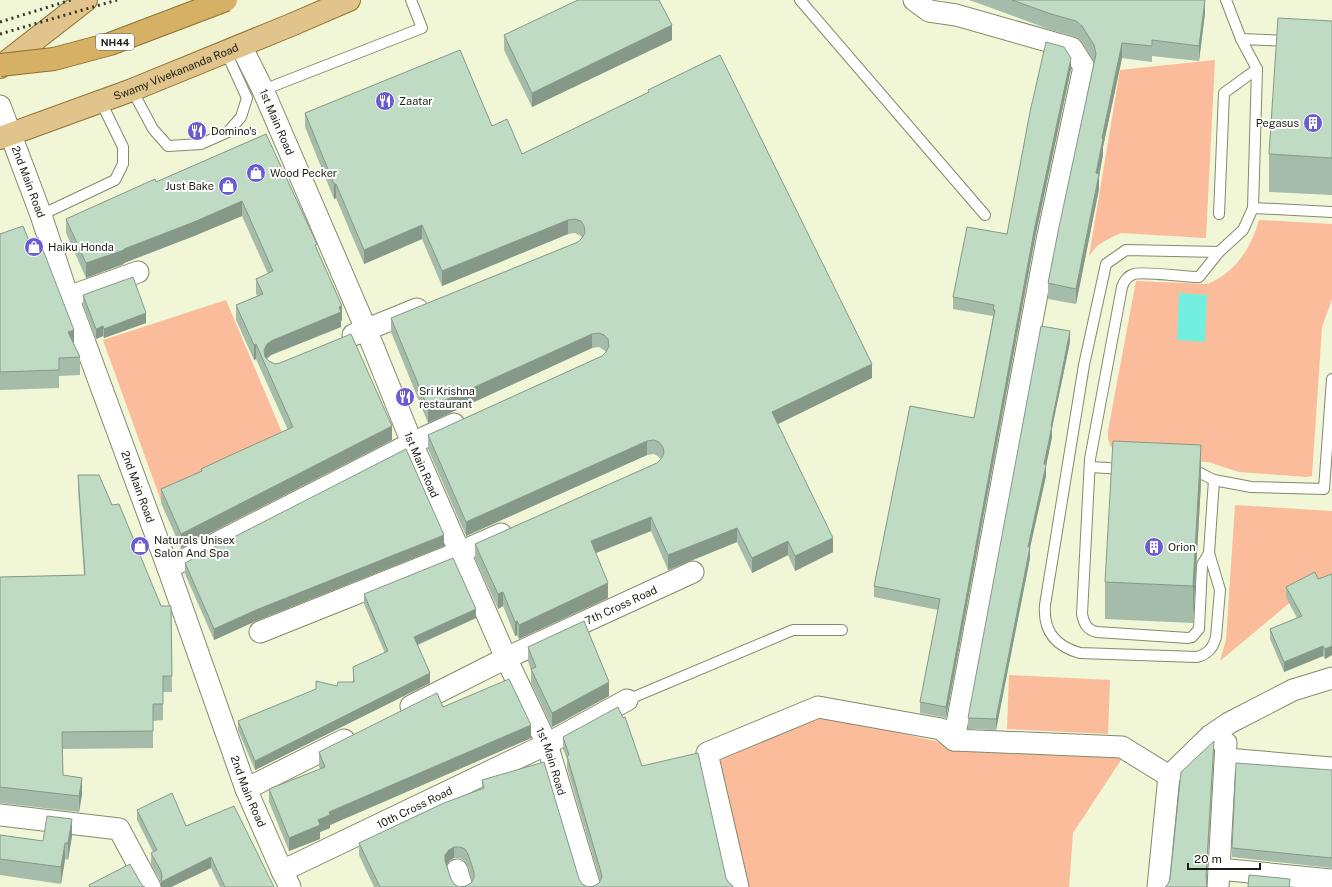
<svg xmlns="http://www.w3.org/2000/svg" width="1332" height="887" viewBox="0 0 1332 887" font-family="'Public Sans',sans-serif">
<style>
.green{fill:#fbbc9b}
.water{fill:#72efde}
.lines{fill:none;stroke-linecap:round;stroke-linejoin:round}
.service-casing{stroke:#848a6c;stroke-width:12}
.minor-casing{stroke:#848a6c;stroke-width:23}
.primary-casing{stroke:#8e712f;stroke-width:24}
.service{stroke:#fff;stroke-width:10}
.minor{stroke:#fff;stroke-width:21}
.primary{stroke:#e0c48b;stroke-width:22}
.rail{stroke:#36382b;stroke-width:3;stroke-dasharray:2 4;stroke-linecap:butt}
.trunk-bridge-casing{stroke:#8e712f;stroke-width:24;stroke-linecap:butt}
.trunk-bridge{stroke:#d6b064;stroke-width:22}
.wall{fill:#a4bca9;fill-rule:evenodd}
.shaded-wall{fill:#869989}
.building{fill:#bfdbc4;stroke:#869989;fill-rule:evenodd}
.labels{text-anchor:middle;stroke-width:4;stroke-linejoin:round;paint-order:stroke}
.shield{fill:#fff;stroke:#61625a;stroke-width:1}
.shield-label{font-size:10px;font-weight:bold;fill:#1d1f14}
.street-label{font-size:11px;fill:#1d1f14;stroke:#fff}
.poi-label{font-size:11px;fill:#1d1f14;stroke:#fff;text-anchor:start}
</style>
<rect width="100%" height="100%" fill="#f0f6d6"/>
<!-- green -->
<g class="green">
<path d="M 1215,60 L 1206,238 L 1121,233 L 1108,239 L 1097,246 L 1089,256 L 1120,70 Z"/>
<path d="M 1259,220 L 1332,224 L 1332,299 L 1322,327 L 1312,476 L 1306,477 L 1239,472 L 1208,462 L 1122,456 C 1112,450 1107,444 1108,431 L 1136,281 L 1208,284 C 1235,272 1251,249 1259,220 Z"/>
<path d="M 226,300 L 286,442 L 161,501 L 103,340 Z"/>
<path d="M 1235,505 L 1332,511 L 1332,577 L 1306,589 L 1220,661 L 1226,640 Z"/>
<path d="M 1009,675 L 1110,680 L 1108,734 L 1007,729 Z"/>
<path d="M 819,714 L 947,744 L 1125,754 L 1073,833 L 1069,887 L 746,887 L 716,755 Z"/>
</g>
<!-- water -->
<path class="water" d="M 1179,293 L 1207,295 L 1205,342 L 1177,340 Z"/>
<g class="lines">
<defs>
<g id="service">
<path d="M 800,0 L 985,215"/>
<path d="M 1241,39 L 1289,41"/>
<path d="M 132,90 L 153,129 L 168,146 L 201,144 L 228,132 L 241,117 L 247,98 L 226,52"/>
<path d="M 263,90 L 422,28 L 411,0"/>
<path d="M 1253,208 L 1332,212"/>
<path d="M 1219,214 L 1224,93 L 1257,69"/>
<path d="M 41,215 L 115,180 L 123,164 L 123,147 L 101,102"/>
<path d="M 1219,252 L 1126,250 L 1106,264 L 1084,365 L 1045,605 C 1043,631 1055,646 1080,653 L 1197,657 C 1208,654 1213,648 1216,637 L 1220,590 L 1209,553 L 1214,480 L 1251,487 L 1324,489 L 1332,379"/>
<path d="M 1090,467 L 1124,469"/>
<path d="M 1188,472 L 1200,473 L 1214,480"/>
<path d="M 1209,553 L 1202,565 L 1199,629 L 1192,637 L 1188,638 L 1097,632 C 1087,630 1084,624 1082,614 L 1090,459 L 1122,287 C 1124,281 1127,276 1134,274 C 1142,271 1187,277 1199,277 L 1219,252 L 1243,230 L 1253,208 L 1257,69 L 1241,39 L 1226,0"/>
<path d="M 627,700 L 793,630 L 842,630"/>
</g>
<g id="minor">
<path d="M 914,0 L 929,11 L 956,15 L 1072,48 L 1084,67 L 1047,240 L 954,740"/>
<path id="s1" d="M 241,46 L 263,90 L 366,329 L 412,443 L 506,658 L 547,744 L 590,887"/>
<path id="s2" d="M 0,106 L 41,215 L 68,297 L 168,568 L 246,789 L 282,871 L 290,887"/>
<path d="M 68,297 L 138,272"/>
<path d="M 353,335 L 417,309"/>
<path d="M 168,568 L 412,443 L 454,424"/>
<path d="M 260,632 L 460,552 L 501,534"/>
<path id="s3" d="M 411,706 L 506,658 L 693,572"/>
<path d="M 1210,736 L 1226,743 L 1218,887"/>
<path d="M 1226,759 L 1332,768"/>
<path d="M 246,789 L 344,740"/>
<path d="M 0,815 L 119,829 L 150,887"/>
<path d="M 1219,869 L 1332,880"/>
<path d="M 457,870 L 462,887"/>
<path id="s4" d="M 282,871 L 547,744 L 627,700"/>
<path d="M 738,887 L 707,753 L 818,707 L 941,729 L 954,740 L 1122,747 L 1169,776"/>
<path d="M 1158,887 L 1169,776 L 1210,736 L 1229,723 L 1293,690 L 1332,678"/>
</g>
<g id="primary">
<path d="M 0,67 L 86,0"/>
<path id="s5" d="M 0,138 L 132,90 L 291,25 L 349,0"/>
</g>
</defs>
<!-- service casing -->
<use href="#service" class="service-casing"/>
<!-- minor casing -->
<use href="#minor" class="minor-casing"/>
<!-- primary casing -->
<use href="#primary" class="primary-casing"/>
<!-- service -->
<use href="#service" class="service"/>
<!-- minor -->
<use href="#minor" class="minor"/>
<!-- primary -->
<use href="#primary" class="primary"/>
<!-- rail -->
<g class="rail">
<path d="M 0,22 L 71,0"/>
<path d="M 0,34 L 117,0"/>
</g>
<defs>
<path id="trunk-bridge" d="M 0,65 L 54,59 L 110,44 L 226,0"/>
</defs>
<!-- trunk-bridge casing -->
<use href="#trunk-bridge" class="trunk-bridge-casing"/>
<!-- trunk-bridge -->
<use href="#trunk-bridge" class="trunk-bridge"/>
</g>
<!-- wall -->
<g class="wall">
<path d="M 969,0 L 1205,0 L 1205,13 L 1199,61 L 1152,56 L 1152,62 L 1122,58 L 1103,147 L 1103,154 L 1099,177 L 1099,189 L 1076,304 L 1048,299 L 1048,283 L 1094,61 L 1082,42 L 1076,37 L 1051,30 L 986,6 Z"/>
<path d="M 1332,21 L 1332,195 L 1269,192 L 1269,154 Z"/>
<path d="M 504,35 L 672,40 L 532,107 L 504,50 Z"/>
<path d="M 1071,69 L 1035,238 L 946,718 L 920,713 L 920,702 L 938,610 L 874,597 L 874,586 L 974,418 L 993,316 L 953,309 L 953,297 L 1007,234 Z"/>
<path d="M 648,90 L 872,378 L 777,424 L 833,552 L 795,571 L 788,555 L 752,573 L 737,542 L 668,570 L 651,531 L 596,553 L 608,598 L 519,639 L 517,635 L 515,636 L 503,606 L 498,609 L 475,558 L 475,544 L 657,463 L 661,459 L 659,457 L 654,454 L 647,455 L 466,536 L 428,449 L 428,435 L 602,356 L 606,352 L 604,350 L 599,347 L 592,348 L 428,423 L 391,332 L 391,318 L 578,242 L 582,238 L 581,236 L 575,233 L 568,234 L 442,286 L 422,239 L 364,264 L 336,198 L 334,199 L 305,127 L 305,113 L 492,126 L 522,154 L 648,93 Z"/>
<path d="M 266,134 L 317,249 L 342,320 L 341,321 L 341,327 L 271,355 L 267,359 L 269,361 L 392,440 L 181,548 L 161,503 L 161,489 L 201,472 L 201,469 L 288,430 L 256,359 L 254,360 L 236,320 L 236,305 L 257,296 L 256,293 L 256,279 L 268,274 L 242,216 L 194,236 L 124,263 L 124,264 L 86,278 L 66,233 L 66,219 L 156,182 Z"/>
<path d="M 0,234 L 29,241 L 74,345 L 80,357 L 80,375 L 59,376 L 59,388 L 0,390 Z"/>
<path d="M 83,295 L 146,323 L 104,338 L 103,336 L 96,339 L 83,304 Z"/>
<path d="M 1070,342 L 1052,428 L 1052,437 L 1046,466 L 1046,476 L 1030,547 L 1030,558 L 996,730 L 968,729 L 968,718 Z"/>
<path d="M 78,475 L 112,505 L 161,606 L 171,606 L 172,692 L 163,692 L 163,720 L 153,721 L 153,748 L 62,749 L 63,775 L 82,794 L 79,812 L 0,803 L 0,577 L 84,575 L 78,491 Z"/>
<path d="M 1201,483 L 1193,623 L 1105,619 L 1105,582 Z"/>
<path d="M 444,546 L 256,621 L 214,640 L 185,574 L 185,563 L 191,560 L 191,559 Z"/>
<path d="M 1332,574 L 1332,655 L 1325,659 L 1323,656 L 1284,672 L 1270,639 L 1270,629 L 1297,618 L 1286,597 L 1286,587 L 1318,579 Z"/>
<path d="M 364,594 L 476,618 L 418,645 L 430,683 L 255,770 L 238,730 L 238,721 L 337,686 L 353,682 L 353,667 L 385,653 L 364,604 Z"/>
<path d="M 528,647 L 609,696 L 552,727 L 531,683 L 531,670 L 528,661 Z"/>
<path d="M 443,707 L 531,738 L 330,825 L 330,828 L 320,832 L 320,839 L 289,851 L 269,802 L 269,789 L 320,769 L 319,766 L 319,752 Z"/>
<path d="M 563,737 L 642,766 L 726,878 L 729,883 L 733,887 L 374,887 L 359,855 L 359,843 L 482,789 L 482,780 L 579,879 L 582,884 L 588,887 L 594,886 L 599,883 L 600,880 L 567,768 L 567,759 L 563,749 ZM 454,858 L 460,858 L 465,861 L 468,866 L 472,880 L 471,883 L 466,886 L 459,887 L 454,884 L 451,879 L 447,865 L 449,861 Z"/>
<path d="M 1332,770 L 1332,868 L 1232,857 L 1232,848 Z"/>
<path d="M 137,810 L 186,826 L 274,887 L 220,887 L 211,868 L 171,887 L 161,887 L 161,882 L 151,864 L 151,853 L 153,852 L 137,820 Z"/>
<path d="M 0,835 L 43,841 L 72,836 L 68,860 L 65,859 L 61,884 L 0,875 Z"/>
</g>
<!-- shaded-wall -->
<g class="shaded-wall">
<path d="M 1205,0 L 1205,13 L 1199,61 L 1199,46 Z"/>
<path d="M 672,25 L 672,40 L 532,107 L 532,93 Z"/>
<path d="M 1122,43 L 1122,58 L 1103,147 L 1103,154 L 1099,177 L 1099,189 L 1076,304 L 1076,289 L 1102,138 Z"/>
<path d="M 1071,58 L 1071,69 L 1035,238 L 946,718 L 946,707 L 1035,226 Z"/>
<path d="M 334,184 L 336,184 L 336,198 L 334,199 Z"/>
<path d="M 242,201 L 242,216 L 194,236 L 124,263 L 124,264 L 86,278 L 86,263 Z"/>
<path d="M 568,220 L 568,234 L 442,286 L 442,271 Z"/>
<path d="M 422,225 L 422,239 L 364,264 L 364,250 Z"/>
<path d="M 342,306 L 342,320 L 341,321 L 341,327 L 271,355 L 267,358 L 264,364 L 264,350 L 267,344 L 271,341 Z"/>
<path d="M 146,313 L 146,323 L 104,338 L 104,329 Z"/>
<path d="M 103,326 L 103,336 L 96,339 L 96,329 Z"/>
<path d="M 74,330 L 74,348 L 68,332 Z"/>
<path d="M 1070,331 L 1070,342 L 1052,428 L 1052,437 L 1046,466 L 1046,476 L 1028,557 L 1028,547 L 1044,464 L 1051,426 Z"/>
<path d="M 592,334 L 592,348 L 428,423 L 428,408 Z"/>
<path d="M 256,344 L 256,359 L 254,360 L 254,345 Z"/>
<path d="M 872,364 L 872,378 L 772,427 L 772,412 Z"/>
<path d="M 392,426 L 392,440 L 181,548 L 181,534 Z"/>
<path d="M 647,441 L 647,455 L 466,536 L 466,522 Z"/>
<path d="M 1201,445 L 1201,483 L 1193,623 L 1193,586 Z"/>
<path d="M 651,517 L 651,531 L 591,555 L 591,541 Z"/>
<path d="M 737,528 L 737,542 L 668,570 L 668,555 Z"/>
<path d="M 444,535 L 444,546 L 256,621 L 214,640 L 214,629 L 256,610 Z"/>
<path d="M 833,538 L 833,552 L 795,571 L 795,556 Z"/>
<path d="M 788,541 L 788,555 L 752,573 L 752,558 Z"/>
<path d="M 1030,547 L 1030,558 L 996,730 L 996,719 Z"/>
<path d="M 608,583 L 608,598 L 519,639 L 519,625 Z"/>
<path d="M 503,592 L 503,606 L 498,609 L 498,594 Z"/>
<path d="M 476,609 L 476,618 L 414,646 L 414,637 Z"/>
<path d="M 517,621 L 517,635 L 515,636 L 515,622 Z"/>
<path d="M 1323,646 L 1323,656 L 1284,672 L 1284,662 Z"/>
<path d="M 1332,646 L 1332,655 L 1325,659 L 1325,649 Z"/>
<path d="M 430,673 L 430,683 L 255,770 L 255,761 Z"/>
<path d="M 609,682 L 609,696 L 552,727 L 552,713 Z"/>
<path d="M 531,725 L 531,738 L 330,825 L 330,828 L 320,832 L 320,839 L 289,851 L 289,838 L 318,820 L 329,812 Z"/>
<path d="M 1214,741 L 1214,751 L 1206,886 L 1206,877 Z"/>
<path d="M 82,778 L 82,794 L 79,812 L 79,796 Z"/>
<path d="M 72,819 L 72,836 L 68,860 L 68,843 Z"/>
<path d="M 65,843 L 65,859 L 61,884 L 61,867 Z"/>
<path d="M 454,847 L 454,858 L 449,861 L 445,867 L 445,855 L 449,850 Z"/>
<path d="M 211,857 L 211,868 L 171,887 L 161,887 L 161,882 Z"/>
</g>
<!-- building -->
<g class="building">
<path d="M 578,0 L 659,0 L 672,25 L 532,93 L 504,35 Z"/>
<path d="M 1012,0 L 1205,0 L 1199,46 L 1152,40 L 1152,46 L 1122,43 L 1102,138 L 1103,139 L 1096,173 L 1099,174 L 1076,289 L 1048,283 L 1059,227 L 1096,54 L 1094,45 L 1082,26 L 1076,21 L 1051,14 Z"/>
<path d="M 1278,18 L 1332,21 L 1332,158 L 1269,154 Z"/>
<path d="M 1046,42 L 1064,47 L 1071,58 L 1035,226 L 946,707 L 920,702 L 940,599 L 874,586 L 910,406 L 974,418 L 995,310 L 993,310 L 994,305 L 953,297 L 967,227 L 1007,234 L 1030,112 Z"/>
<path d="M 460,50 L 492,126 L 507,119 L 522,154 L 649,92 L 648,90 L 720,55 L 872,364 L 772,412 L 833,538 L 795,556 L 788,541 L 752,558 L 737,528 L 668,555 L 651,517 L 591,541 L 608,583 L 519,625 L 517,621 L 515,622 L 503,592 L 498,594 L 475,544 L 657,463 L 661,459 L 664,453 L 663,447 L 659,442 L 654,440 L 647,441 L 466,522 L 428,435 L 602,356 L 606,352 L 609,346 L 608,339 L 604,335 L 599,333 L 592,334 L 428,408 L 391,318 L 578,242 L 582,238 L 585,233 L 584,226 L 581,221 L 575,219 L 568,220 L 442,271 L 422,225 L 364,250 L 336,184 L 334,184 L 305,113 Z"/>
<path d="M 266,134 L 317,244 L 315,245 L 342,306 L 339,307 L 341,312 L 271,341 L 267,344 L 264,350 L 265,357 L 269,361 L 275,364 L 280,363 L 351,334 L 392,426 L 181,534 L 161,489 L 202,471 L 201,469 L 231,455 L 293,427 L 256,344 L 254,345 L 236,305 L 263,294 L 256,279 L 273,271 L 242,201 L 194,222 L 124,249 L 124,250 L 86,263 L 66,219 L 155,179 L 156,182 Z"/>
<path d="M 23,226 L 29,241 L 38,237 L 74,330 L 68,332 L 80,357 L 59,358 L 59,370 L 0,372 L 0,234 Z"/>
<path d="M 133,277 L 146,313 L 104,329 L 103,326 L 96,329 L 83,295 Z"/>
<path d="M 1041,326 L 1070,331 L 1051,426 L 1052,426 L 1044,464 L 1046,465 L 1028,547 L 1030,547 L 996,719 L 968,718 Z"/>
<path d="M 1113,441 L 1201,445 L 1193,586 L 1105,582 Z"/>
<path d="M 406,449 L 444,535 L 256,610 L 214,629 L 185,563 L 191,560 L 191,559 Z"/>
<path d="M 78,475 L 99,475 L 112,505 L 119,504 L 161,606 L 171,606 L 172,676 L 163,676 L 163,704 L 153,704 L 153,731 L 62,732 L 63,775 L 82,778 L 79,796 L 0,787 L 0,577 L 85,575 Z"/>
<path d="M 453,558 L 476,609 L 414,637 L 430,673 L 255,761 L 238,721 L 316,689 L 316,681 L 337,686 L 338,682 L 354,682 L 353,667 L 388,651 L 364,594 Z"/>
<path d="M 1315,572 L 1318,579 L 1332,574 L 1332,646 L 1325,649 L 1323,646 L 1284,662 L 1270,629 L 1302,616 L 1286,587 Z"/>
<path d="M 584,621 L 609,682 L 552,713 L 531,669 L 536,667 L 528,647 Z"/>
<path d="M 509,679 L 531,725 L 329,812 L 330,815 L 318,820 L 320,825 L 289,838 L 269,789 L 325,767 L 319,752 L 437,693 L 443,707 Z"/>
<path d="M 618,707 L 623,718 L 625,717 L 642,766 L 698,753 L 726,878 L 729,883 L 732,885 L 733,887 L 380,887 L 359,843 L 444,803 L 484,788 L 482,780 L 544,762 L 579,879 L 582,884 L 588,887 L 594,886 L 599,883 L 602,877 L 601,872 L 567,756 L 569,755 L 563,737 ZM 454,847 L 460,847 L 465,849 L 468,854 L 474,872 L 474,878 L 471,883 L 466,886 L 459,887 L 454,884 L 451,879 L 445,861 L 445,855 L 449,850 Z"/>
<path d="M 1214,741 L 1206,877 L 1207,887 L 1165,887 L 1168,884 L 1170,879 L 1181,772 Z"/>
<path d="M 1236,763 L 1332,770 L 1332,858 L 1232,848 Z"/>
<path d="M 172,793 L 186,826 L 234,806 L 274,887 L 225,887 L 211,857 L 161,882 L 162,876 L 161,871 L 151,853 L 157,850 L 137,810 Z"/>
<path d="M 47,816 L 72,819 L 68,843 L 65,843 L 61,867 L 0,859 L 0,835 L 43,841 Z"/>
<path d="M 130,864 L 140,882 L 143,886 L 145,887 L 90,887 L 89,885 Z"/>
<path d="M 1249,875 L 1290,879 L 1289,887 L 1248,887 Z"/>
</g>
<!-- icons -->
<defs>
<symbol id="restaurant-disc" viewBox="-11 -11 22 22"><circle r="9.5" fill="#6a5ad3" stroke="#fff"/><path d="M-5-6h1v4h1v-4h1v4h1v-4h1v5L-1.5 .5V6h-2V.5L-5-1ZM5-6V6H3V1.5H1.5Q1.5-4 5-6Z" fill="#fff"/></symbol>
<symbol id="building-disc" viewBox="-11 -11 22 22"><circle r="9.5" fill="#6a5ad3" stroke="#fff"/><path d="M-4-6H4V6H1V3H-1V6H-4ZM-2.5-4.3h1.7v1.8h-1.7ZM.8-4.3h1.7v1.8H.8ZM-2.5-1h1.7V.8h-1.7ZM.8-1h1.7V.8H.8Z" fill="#fff"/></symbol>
<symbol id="shop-disc" viewBox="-11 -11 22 22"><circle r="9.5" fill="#6a5ad3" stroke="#fff"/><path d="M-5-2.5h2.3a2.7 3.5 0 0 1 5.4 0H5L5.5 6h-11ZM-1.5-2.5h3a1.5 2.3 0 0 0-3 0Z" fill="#fff"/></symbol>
</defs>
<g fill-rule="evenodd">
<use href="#restaurant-disc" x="374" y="90" width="22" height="22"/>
<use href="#building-disc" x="1302" y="112" width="22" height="22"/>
<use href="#restaurant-disc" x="186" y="120" width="22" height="22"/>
<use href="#shop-disc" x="245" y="162" width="22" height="22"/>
<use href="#shop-disc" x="217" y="175" width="22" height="22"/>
<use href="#shop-disc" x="23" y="236" width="22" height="22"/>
<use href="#restaurant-disc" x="394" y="386" width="22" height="22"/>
<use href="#shop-disc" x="129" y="535" width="22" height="22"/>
<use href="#building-disc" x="1143" y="536" width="22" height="22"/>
</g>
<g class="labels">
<!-- shield labels -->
<rect class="shield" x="96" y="34" width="38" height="16" rx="3"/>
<g class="shield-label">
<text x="115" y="46">NH44</text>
</g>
<!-- street labels -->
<g class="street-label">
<text dy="4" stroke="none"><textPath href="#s5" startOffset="188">Swamy Vivekananda Road</textPath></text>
<text dy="4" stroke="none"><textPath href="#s1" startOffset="84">1st Main Road</textPath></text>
<text dy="4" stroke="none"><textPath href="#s2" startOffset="81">2nd Main Road</textPath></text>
<text dy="4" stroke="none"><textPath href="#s1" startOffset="456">1st Main Road</textPath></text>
<text dy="4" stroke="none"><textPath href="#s2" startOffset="405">2nd Main Road</textPath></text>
<text dy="4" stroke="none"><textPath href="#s3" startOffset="233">7th Cross Road</textPath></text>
<text dy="4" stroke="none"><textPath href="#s1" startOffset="780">1st Main Road</textPath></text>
<text dy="4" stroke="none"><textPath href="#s2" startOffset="729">2nd Main Road</textPath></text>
<text dy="4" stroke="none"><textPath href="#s4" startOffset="147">10th Cross Road</textPath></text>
</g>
<!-- poi labels -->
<g class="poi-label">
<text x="399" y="105">Zaatar</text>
<text x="1299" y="127" text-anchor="end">Pegasus</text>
<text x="211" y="135">Domino's</text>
<text x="270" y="177">Wood Pecker</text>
<text x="214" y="190" text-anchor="end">Just Bake</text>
<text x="48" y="251">Haiku Honda</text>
<text x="419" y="395">Sri Krishna<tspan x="419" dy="13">restaurant</tspan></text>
<text x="154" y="544">Naturals Unisex<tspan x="154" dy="13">Salon And Spa</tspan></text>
<text x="1168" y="551">Orion</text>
</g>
</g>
<!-- scale -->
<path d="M1188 863v6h72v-6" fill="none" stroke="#1d1f14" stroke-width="2"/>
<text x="1194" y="863" font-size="12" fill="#1d1f14" stroke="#ffffff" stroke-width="3" paint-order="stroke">20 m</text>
</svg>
